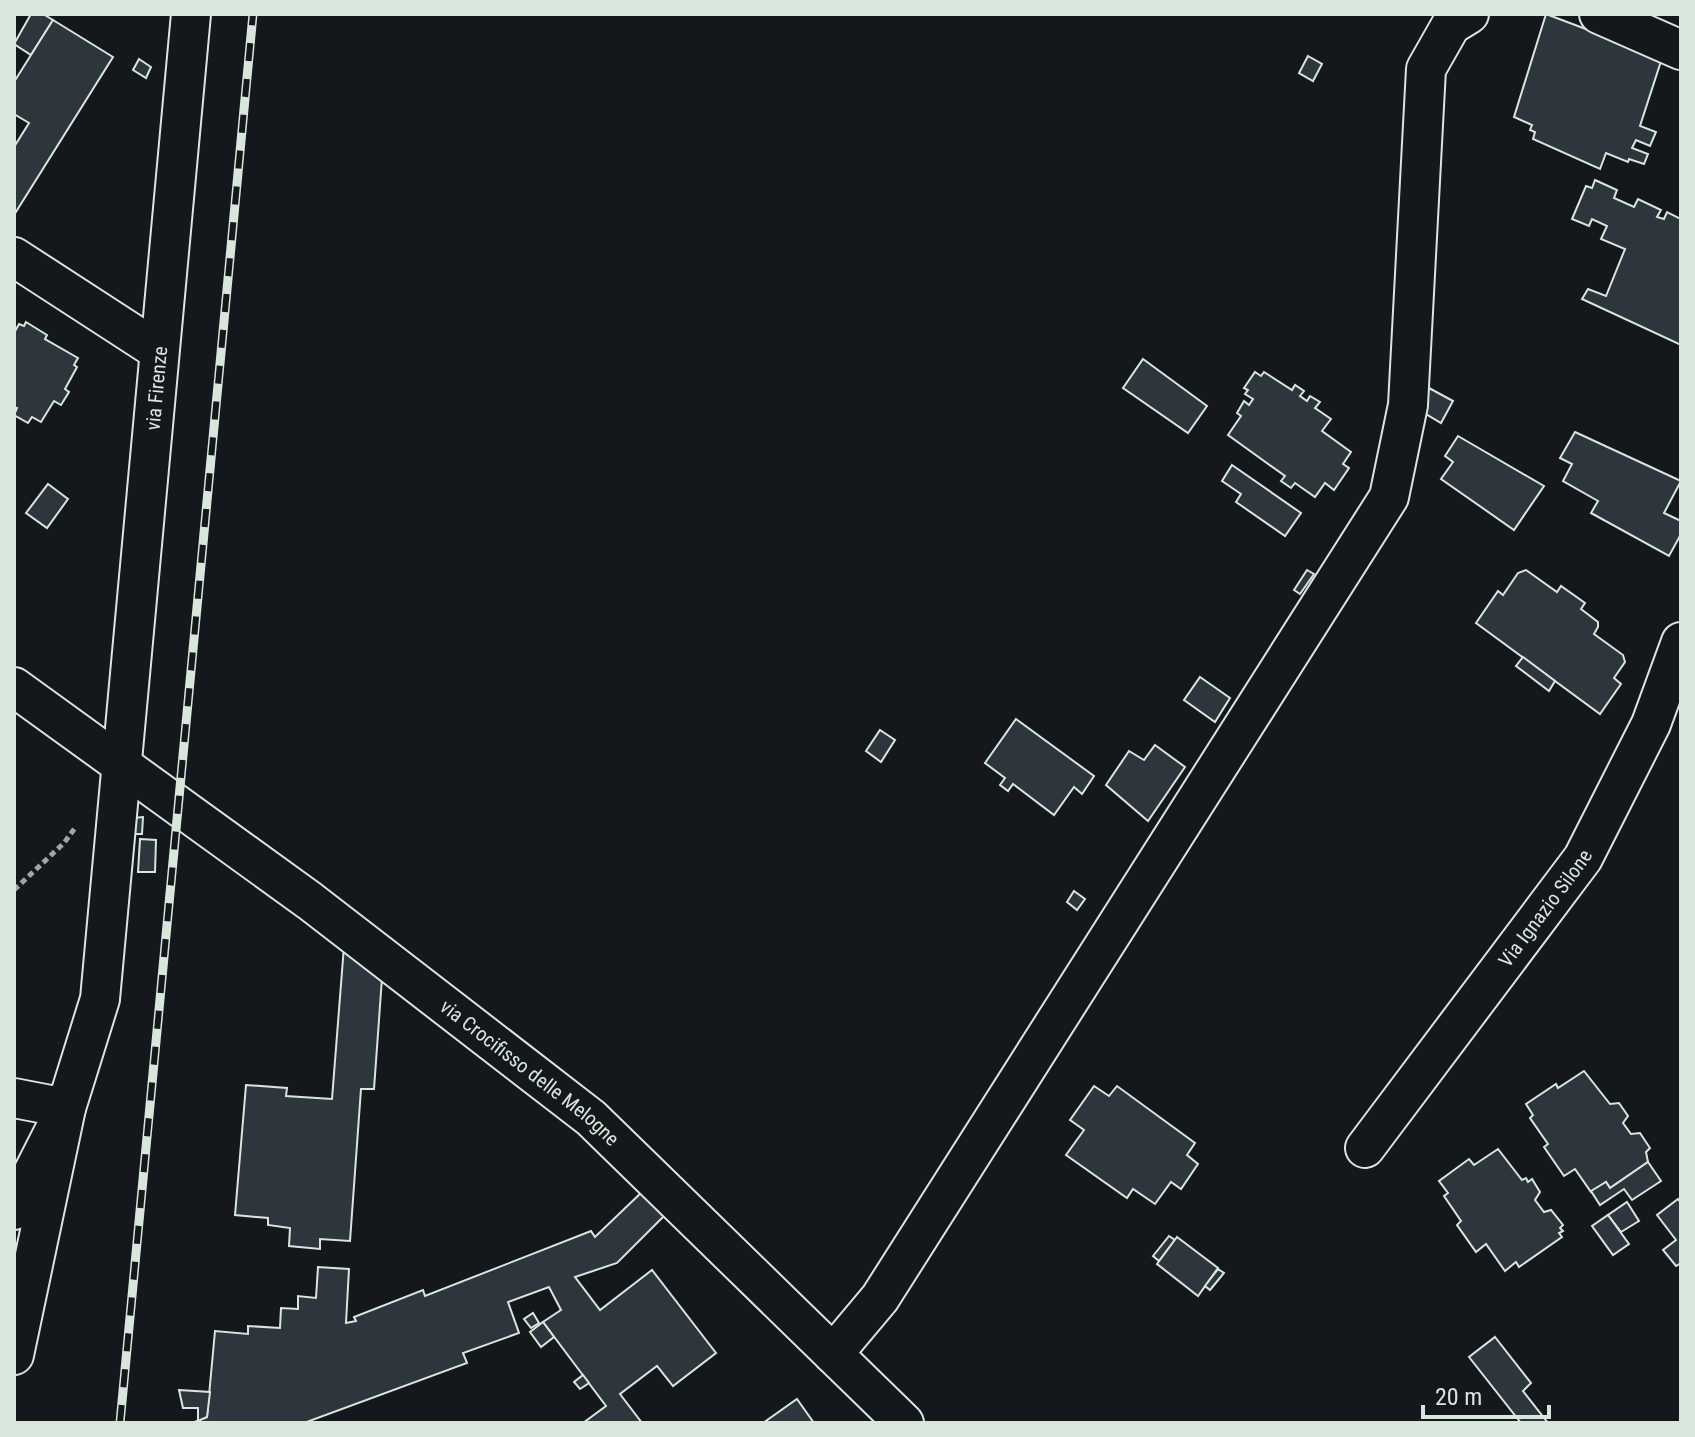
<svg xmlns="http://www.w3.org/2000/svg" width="1695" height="1437" viewBox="0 0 1695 1437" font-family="'Roboto Condensed',sans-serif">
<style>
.building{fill:#2c363c;stroke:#d8e6dc;stroke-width:2}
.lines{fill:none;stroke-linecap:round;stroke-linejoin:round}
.minor-casing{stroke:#d8e6dc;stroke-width:42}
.path{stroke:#9da8a2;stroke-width:5;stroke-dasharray:6 4;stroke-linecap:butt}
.minor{stroke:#14181c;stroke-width:38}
.rail-casing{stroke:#d8e6dc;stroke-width:9}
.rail{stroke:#14181c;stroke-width:6;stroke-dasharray:18;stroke-linecap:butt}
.labels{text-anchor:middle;stroke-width:6;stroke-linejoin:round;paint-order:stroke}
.street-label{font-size:20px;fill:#d8e6dc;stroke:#14181c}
</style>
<rect width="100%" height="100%" fill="#14181c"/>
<!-- building -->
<g class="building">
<path d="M 31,14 L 43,14 L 53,20 L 31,55 L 14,44 Z"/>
<path d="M 1546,14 L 1644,51 L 1663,55 L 1640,126 L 1656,132 L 1650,146 L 1636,140 L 1632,148 L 1648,154 L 1644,164 L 1629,159 L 1628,162 L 1606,153 L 1600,169 L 1533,139 L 1535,132 L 1530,130 L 1532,125 L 1514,117 Z"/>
<path d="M 53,20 L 113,57 L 14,215 L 14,147 L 29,123 L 14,114 L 14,82 Z"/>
<path d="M 1308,56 L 1322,64 L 1313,81 L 1299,73 Z"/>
<path d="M 139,59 L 151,67 L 146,78 L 133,70 Z"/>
<path d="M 1595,180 L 1617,190 L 1614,198 L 1634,207 L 1638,199 L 1661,210 L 1657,217 L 1664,219 L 1667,212 L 1681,219 L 1681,345 L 1582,299 L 1588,289 L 1606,296 L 1625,249 L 1601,239 L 1607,226 L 1592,219 L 1589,226 L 1572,219 L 1586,186 L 1592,188 Z"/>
<path d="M 26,322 L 47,335 L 45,339 L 78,358 L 74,365 L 77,367 L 65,389 L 69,392 L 61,405 L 54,401 L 41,422 L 32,417 L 28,423 L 14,415 L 17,408 L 14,407 L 14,333 L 19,324 L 24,326 Z"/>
<path d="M 1143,359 L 1207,406 L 1188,433 L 1123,388 Z"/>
<path d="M 1255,372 L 1261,376 L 1264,372 L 1292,390 L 1295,385 L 1304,391 L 1300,396 L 1307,401 L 1310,396 L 1320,402 L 1315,408 L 1331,419 L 1322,431 L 1351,452 L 1343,464 L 1349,468 L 1334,490 L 1325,483 L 1315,497 L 1295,483 L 1291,488 L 1281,481 L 1285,476 L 1228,435 L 1241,416 L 1237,413 L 1244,401 L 1249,405 L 1253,399 L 1245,394 L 1248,390 L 1244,388 Z"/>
<path d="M 1429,388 L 1453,401 L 1441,423 L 1421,411 Z"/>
<path d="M 1575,432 L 1681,481 L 1664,513 L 1681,521 L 1681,534 L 1669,556 L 1591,513 L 1598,501 L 1563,481 L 1572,464 L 1560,458 Z"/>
<path d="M 1458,436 L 1544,486 L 1514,530 L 1441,479 L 1453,462 L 1445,456 Z"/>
<path d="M 1232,465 L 1301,513 L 1285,536 L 1236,502 L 1241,494 L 1222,481 Z"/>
<path d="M 48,484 L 68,499 L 47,528 L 26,513 Z"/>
<path d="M 1307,570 L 1314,574 L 1300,594 L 1294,590 Z"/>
<path d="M 1526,570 L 1557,592 L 1561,586 L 1585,603 L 1581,609 L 1598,622 L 1598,627 L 1594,634 L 1623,655 L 1625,662 L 1614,678 L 1621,684 L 1600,714 L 1476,623 L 1498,591 L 1503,595 L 1518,573 Z"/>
<path d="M 1523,657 L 1555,681 L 1549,691 L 1516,666 Z"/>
<path d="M 1200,677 L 1230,698 L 1215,722 L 1184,700 Z"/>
<path d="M 1016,719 L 1094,776 L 1082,794 L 1074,787 L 1054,815 L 1013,784 L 1008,791 L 1000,785 L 1005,778 L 985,763 Z"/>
<path d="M 880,730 L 895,740 L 881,762 L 866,751 Z"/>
<path d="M 1155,745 L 1185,767 L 1148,821 L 1106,785 L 1129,751 L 1144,760 Z"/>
<path d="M 143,817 L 142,834 L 132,834 L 133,818 Z"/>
<path d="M 140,839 L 156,840 L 155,872 L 138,872 Z"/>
<path d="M 1074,891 L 1085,899 L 1077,910 L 1067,902 Z"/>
<path d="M 344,946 L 382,978 L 374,1089 L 361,1089 L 350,1241 L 320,1239 L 320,1249 L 289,1246 L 290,1228 L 268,1225 L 268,1218 L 235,1215 L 246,1085 L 287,1088 L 286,1096 L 332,1099 Z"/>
<path d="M 1584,1071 L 1610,1104 L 1619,1103 L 1628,1116 L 1623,1123 L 1631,1134 L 1640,1133 L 1650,1148 L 1646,1152 L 1648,1162 L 1610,1188 L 1606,1182 L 1591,1192 L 1575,1169 L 1564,1176 L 1544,1147 L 1548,1144 L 1530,1118 L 1533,1115 L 1526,1104 L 1556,1084 L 1558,1088 Z"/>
<path d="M 1094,1086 L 1109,1096 L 1117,1086 L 1195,1143 L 1187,1155 L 1198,1164 L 1181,1189 L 1171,1182 L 1155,1204 L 1133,1189 L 1127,1198 L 1066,1155 L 1084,1130 L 1070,1120 Z"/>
<path d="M 1498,1149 L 1522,1180 L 1526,1178 L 1528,1182 L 1532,1179 L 1540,1192 L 1535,1200 L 1544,1212 L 1551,1210 L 1563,1225 L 1560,1228 L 1563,1231 L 1559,1233 L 1562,1237 L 1519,1267 L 1516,1262 L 1505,1271 L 1486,1244 L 1476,1252 L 1457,1225 L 1461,1221 L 1444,1196 L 1448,1193 L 1439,1181 L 1469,1159 L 1474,1165 Z"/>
<path d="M 1648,1162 L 1661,1181 L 1632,1200 L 1624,1189 L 1600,1205 L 1591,1191 L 1606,1182 L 1610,1188 Z"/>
<path d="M 643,1191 L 666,1214 L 617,1263 L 575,1277 L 600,1310 L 652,1270 L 716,1353 L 673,1386 L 657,1366 L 620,1394 L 642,1423 L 583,1423 L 606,1406 L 543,1322 L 561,1310 L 549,1287 L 508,1302 L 519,1333 L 463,1353 L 467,1363 L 304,1423 L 192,1423 L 207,1417 L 215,1331 L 248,1334 L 248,1326 L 280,1328 L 281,1308 L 298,1309 L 298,1296 L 316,1298 L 318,1267 L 349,1269 L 346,1323 L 356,1321 L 354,1317 L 423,1290 L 425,1296 L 591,1231 L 595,1237 Z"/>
<path d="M 1678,1199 L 1681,1203 L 1681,1263 L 1676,1266 L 1663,1250 L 1676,1240 L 1657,1215 Z"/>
<path d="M 1627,1202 L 1639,1221 L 1621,1232 L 1608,1215 Z"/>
<path d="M 1608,1215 L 1629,1244 L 1613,1255 L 1592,1226 Z"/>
<path d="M 1169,1236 L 1175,1240 L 1159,1261 L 1153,1256 Z"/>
<path d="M 1177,1237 L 1218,1268 L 1198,1296 L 1157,1264 Z"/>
<path d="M 1218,1269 L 1224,1273 L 1210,1290 L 1205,1286 Z"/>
<path d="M 533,1313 L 539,1323 L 531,1328 L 524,1319 Z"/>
<path d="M 543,1322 L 554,1337 L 541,1347 L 530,1332 Z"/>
<path d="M 1495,1337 L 1531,1383 L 1523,1391 L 1548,1423 L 1521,1423 L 1469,1357 Z"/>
<path d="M 583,1375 L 589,1383 L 580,1389 L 574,1382 Z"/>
<path d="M 179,1390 L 210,1392 L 207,1417 L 198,1421 L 198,1408 L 183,1408 Z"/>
<path d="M 797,1399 L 814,1423 L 763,1423 Z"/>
</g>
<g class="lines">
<defs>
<g id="minor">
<path d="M 1599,14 L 1681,50"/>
<path d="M 14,257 L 159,351"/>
<path id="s1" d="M 14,687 L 310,901 L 591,1118 L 904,1423"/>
<path d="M 14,1098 L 66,1108 L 14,1355"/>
<path id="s2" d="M 1365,1148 L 1583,858 L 1651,724 L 1681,642"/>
<path id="s3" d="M 14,1210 L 66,1108 L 100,999 L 191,14"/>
<path d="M 833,1354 L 880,1298 L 1389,497 L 1408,405 L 1426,69 L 1451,25 L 1469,14"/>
</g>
</defs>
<!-- minor casing -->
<use href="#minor" class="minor-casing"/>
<!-- path -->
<path class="path" d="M 14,890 L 64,843 L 75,828"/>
<!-- minor -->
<use href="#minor" class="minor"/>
<defs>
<path id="rail" d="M 120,1423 L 253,14"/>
</defs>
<!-- rail casing -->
<use href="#rail" class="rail-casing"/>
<!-- rail -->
<use href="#rail" class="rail"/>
</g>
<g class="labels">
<!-- street labels -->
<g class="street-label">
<text dy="7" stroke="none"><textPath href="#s3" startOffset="842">via Firenze</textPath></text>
<text dy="7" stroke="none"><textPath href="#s2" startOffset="300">Via Ignazio Silone</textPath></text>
<text dy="7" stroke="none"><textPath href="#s1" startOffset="644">via Crocifisso delle Melogne</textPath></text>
</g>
</g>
<!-- border -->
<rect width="1695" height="1437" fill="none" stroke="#d8e6dc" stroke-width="32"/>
<!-- scale -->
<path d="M1423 1405v12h126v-12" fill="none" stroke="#d8e6dc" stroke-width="4"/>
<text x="1435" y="1405" font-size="24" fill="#d8e6dc" stroke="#14181c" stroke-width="6" paint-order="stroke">20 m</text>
</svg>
